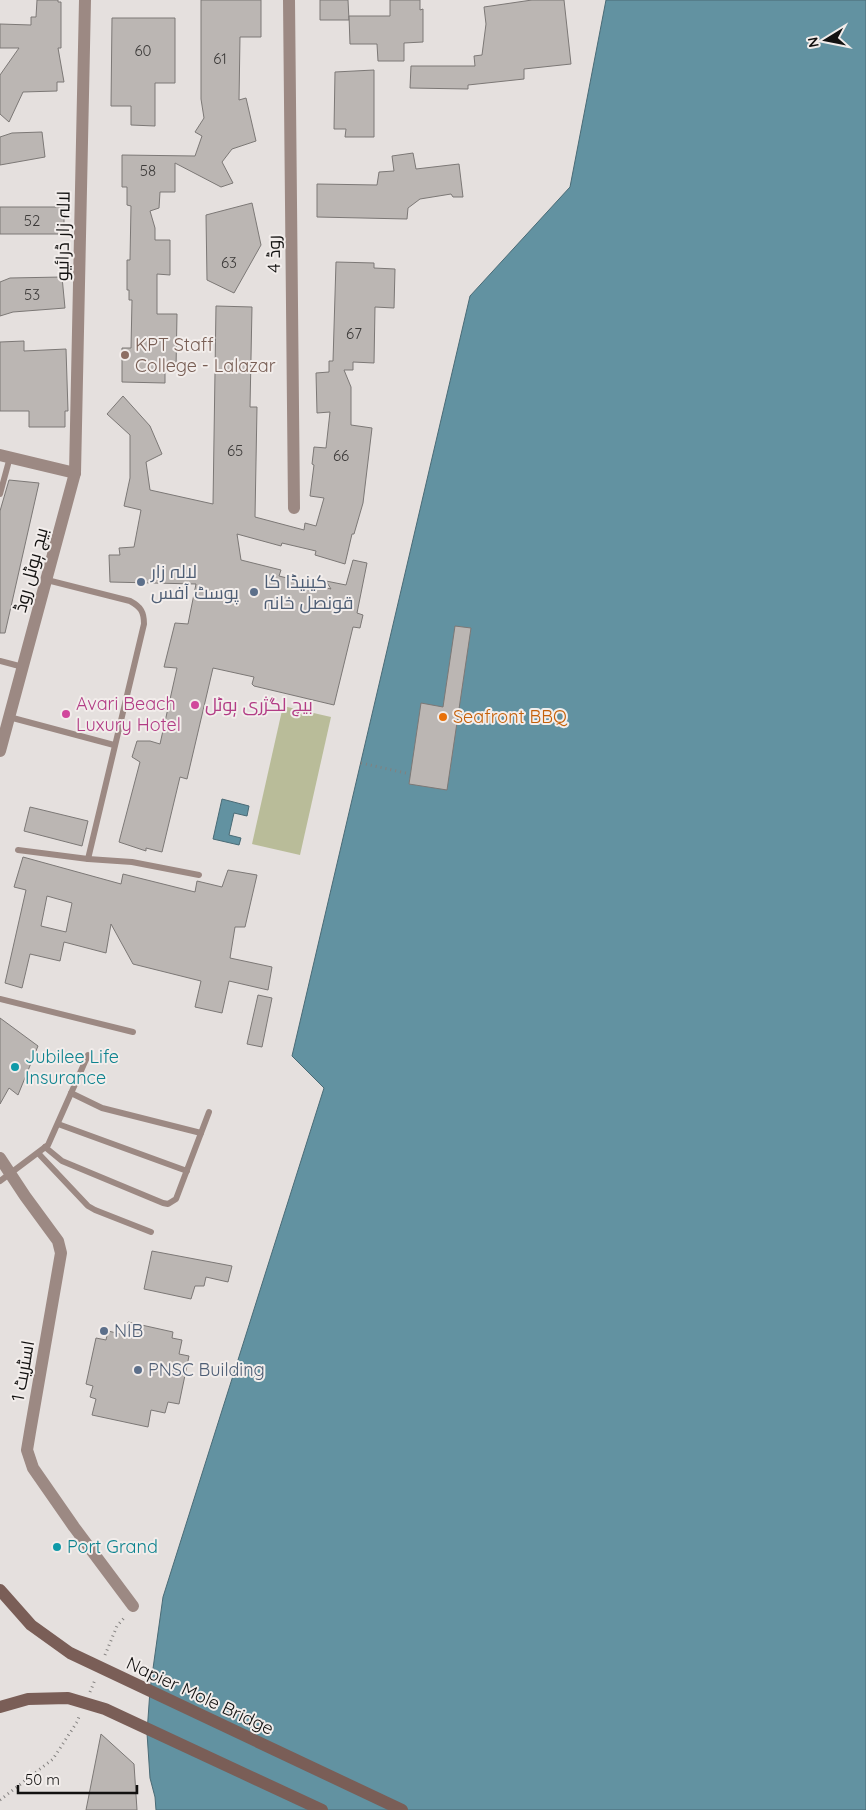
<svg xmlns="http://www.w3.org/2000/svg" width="866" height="1810" viewBox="0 0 866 1810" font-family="Quicksand,Cairo,sans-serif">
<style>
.green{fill:#b9bc99}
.water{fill:#6292a1;stroke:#4a6b76}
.building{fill:#bbb6b3;stroke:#7c7876;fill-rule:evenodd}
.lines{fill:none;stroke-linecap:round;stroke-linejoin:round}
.path{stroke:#83807f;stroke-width:3;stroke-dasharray:1 4;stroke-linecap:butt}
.lane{stroke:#9c8983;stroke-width:6}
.street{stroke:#9c8983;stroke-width:12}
.secondary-bridge{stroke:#7a5e57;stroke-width:12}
.education-dot{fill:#8d6e63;stroke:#f2edeb;stroke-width:2}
.service-dot{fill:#5c6f8a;stroke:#f2edeb;stroke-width:2}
.hotel-dot{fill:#d1479c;stroke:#f2edeb;stroke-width:2}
.food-dot{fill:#e8710a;stroke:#f2edeb;stroke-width:2}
.culture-dot{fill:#0f9aa8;stroke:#f2edeb;stroke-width:2}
.labels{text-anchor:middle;stroke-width:4;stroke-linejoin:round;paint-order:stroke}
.number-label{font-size:15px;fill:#3c3a39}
.street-label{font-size:18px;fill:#121110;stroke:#f2edeb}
.education-label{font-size:18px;fill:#785e54;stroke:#f2edeb;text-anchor:start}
.service-label{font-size:18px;fill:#4e5e75;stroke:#f2edeb;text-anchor:start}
.hotel-label{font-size:18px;fill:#b23c85;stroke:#f2edeb;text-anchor:start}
.food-label{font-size:18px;fill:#c56008;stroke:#f2edeb;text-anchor:start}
.culture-label{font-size:18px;fill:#0d838f;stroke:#f2edeb;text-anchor:start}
</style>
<rect width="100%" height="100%" fill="#e5e0de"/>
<!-- green -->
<path class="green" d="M 283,706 L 331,717 L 300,855 L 252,844 Z"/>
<!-- water -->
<g class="water">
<path d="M 606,0 L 866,0 L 866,1810 L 156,1810 L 155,1797 L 150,1778 L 147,1733 L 150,1690 L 163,1597 L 324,1088 L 292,1056 L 470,296 L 570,187 Z"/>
<path d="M 222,799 L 249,806 L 247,816 L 234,813 L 229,835 L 241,838 L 239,845 L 213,839 Z"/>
</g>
<!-- building -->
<g class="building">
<path d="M 37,0 L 58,0 L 58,2 L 61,2 L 61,48 L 58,48 L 64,82 L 57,82 L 57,91 L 23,92 L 9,122 L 0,114 L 0,75 L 19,48 L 0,48 L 0,24 L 31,25 L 31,17 L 36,17 Z"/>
<path d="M 201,0 L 261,0 L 261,37 L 240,37 L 239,100 L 246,98 L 256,141 L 232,149 L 222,162 L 233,183 L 221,187 L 175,163 L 175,192 L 160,192 L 159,208 L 150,211 L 155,228 L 155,240 L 170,240 L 170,275 L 157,274 L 157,314 L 177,314 L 176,369 L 165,369 L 165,383 L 122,382 L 122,348 L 131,348 L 132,300 L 129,300 L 129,290 L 127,290 L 127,260 L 130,260 L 131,206 L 127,205 L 127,187 L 122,187 L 122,155 L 195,156 L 202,136 L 195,132 L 204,118 L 201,99 Z"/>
<path d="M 320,0 L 348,0 L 349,20 L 320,20 Z"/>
<path d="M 390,0 L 420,0 L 420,10 L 423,9 L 423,42 L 404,43 L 404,61 L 378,61 L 377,44 L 350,44 L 349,16 L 390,16 Z"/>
<path d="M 532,0 L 564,0 L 571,64 L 524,69 L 524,79 L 468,85 L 468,89 L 410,88 L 411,66 L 475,66 L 474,56 L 482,55 L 486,24 L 484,7 Z"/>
<path d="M 112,18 L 175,18 L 175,83 L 155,83 L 155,126 L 131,125 L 131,106 L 111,106 Z"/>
<path d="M 374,70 L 374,137 L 345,137 L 346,129 L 334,129 L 335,72 Z"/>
<path d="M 42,132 L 45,157 L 0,165 L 0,137 L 12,133 Z"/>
<path d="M 413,153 L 416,169 L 459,164 L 463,197 L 453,197 L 451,194 L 420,199 L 408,208 L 407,219 L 317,217 L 317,184 L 377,185 L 379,172 L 394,171 L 392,156 Z"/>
<path d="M 252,203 L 261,245 L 234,293 L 207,280 L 206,215 Z"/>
<rect x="0" y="207" width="64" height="27"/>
<path d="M 336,262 L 374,263 L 374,268 L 395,269 L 394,308 L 375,307 L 374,363 L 353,362 L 353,370 L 344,370 L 351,387 L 351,425 L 372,428 L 363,503 L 354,534 L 352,534 L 345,564 L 315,555 L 316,551 L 282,543 L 281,546 L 237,534 L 241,560 L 281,570 L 279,576 L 331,589 L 326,581 L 346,585 L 353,560 L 367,563 L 357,613 L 363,615 L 360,628 L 353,627 L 334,705 L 254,686 L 252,684 L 254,677 L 213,668 L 187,779 L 180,777 L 162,852 L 146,848 L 146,851 L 119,842 L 140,762 L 132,757 L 137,741 L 150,741 L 160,744 L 177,668 L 164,667 L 175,623 L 188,624 L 196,584 L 110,582 L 109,555 L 120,555 L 119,548 L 134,547 L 141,510 L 124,506 L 130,478 L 130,435 L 107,414 L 123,396 L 150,426 L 162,454 L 146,462 L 150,490 L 213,504 L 216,306 L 252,307 L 250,407 L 257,407 L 255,517 L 304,530 L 305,523 L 316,526 L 324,498 L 310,496 L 314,465 L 312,464 L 314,447 L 326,448 L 330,412 L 317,413 L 316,373 L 329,372 L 329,361 L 333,361 Z"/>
<path d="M 62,277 L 65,308 L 13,312 L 0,316 L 0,282 L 10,278 Z"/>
<path d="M 24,341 L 24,351 L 66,349 L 68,411 L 65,411 L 65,427 L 29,427 L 29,411 L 0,411 L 0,342 Z"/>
<path d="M 9,480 L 39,483 L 5,633 L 0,633 L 0,511 Z"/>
<path d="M 455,626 L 471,628 L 447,790 L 409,784 L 421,703 L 443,707 Z"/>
<path d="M 30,807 L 88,821 L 82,846 L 24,831 Z"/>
<path d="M 23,857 L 121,884 L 123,874 L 195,892 L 197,881 L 222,887 L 228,870 L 257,875 L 245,927 L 235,927 L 230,958 L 272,967 L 268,990 L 229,981 L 222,1013 L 195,1007 L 201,981 L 133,964 L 111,924 L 106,953 L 64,942 L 60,961 L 30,954 L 22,988 L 5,983 L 26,890 L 14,887 ZM 47,896 L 72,903 L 66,932 L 41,926 Z"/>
<path d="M 258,995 L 272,998 L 262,1047 L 247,1044 Z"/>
<path d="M 0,1018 L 38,1046 L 18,1095 L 9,1088 L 0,1104 Z"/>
<path d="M 152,1251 L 232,1266 L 228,1282 L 206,1277 L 204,1286 L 195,1286 L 191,1299 L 144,1289 Z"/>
<path d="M 128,1322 L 173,1332 L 172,1338 L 182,1340 L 179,1354 L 189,1356 L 179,1404 L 168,1402 L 165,1413 L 151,1410 L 148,1427 L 92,1415 L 96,1399 L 90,1397 L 93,1386 L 86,1384 L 96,1338 L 106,1340 L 108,1331 L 125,1335 Z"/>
<path d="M 101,1734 L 134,1764 L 137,1810 L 86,1810 Z"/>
</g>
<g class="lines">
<!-- path -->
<g class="path">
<path d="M 361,763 L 410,774"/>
<path d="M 105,1655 L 117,1626 L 125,1617"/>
<path d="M 90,1692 L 95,1680"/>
<path d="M 0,1800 L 53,1759 L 77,1722 L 80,1714"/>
</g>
<!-- lane -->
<g class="lane">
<path d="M 0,494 L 10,457"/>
<path d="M 47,580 L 130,601 C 141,607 144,612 144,624 L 88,859 L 132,862 L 199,875"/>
<path d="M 0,661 L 23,667"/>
<path d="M 9,717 L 114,745"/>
<path d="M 18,850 L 88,859"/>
<path d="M 0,999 L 133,1032"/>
<path d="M 71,1093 L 102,1108 L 201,1133"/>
<path d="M 58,1124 L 187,1171"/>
<path d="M 45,1147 L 62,1161 L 163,1203 L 168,1204 L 176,1199 L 209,1112"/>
<path d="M 38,1153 L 88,1206 L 95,1210 L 151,1232"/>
<path d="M 0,1181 L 48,1145 L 88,1055"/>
</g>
<!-- street -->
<g class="street">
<path d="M 289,0 L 294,508"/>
<path d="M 0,455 L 75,473"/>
<path d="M 0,751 L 75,473 L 85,0"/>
<path d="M 0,1158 L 25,1196 L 58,1241 L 61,1253 L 30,1432 L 27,1450 L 33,1468 L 74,1527 L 133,1606"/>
</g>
<!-- secondary-bridge -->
<g class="secondary-bridge">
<path d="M 0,1590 L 31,1625 L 70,1653 L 402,1810"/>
<path d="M 0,1707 L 28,1699 L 68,1698 L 105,1709 L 322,1810"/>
</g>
</g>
<!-- markers -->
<circle class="education-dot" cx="125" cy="355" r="5"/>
<g class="service-dot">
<circle cx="141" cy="582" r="5"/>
<circle cx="254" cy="592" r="5"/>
<circle cx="104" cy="1331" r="5"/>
<circle cx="138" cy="1370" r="5"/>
</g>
<g class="hotel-dot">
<circle cx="195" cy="705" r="5"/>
<circle cx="66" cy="714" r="5"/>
</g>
<circle class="food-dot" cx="443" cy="717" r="5"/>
<g class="culture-dot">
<circle cx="15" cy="1067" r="5"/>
<circle cx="57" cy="1547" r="5"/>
</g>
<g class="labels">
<!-- number labels -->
<g class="number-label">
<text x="143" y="56">60</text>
<text x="220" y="64">61</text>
<text x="148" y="176">58</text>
<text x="32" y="226">52</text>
<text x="229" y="268">63</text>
<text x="32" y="300">53</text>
<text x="354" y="339">67</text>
<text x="235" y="456">65</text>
<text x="341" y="461">66</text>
</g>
<!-- street labels -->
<g class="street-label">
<text transform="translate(63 236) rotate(-89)" y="6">لالہ زار ڈرائیو</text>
<text transform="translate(274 254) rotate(-91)" y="6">روڈ 4</text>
<text transform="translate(31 570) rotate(-75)" y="6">بیچ ہوٹل روڈ</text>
<text transform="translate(23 1371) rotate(-80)" y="6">اسٹریٹ 1</text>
<text transform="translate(200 1696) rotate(25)" y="6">Napier Mole Bridge</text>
</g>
<!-- education labels -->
<g class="education-label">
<text x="135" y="351">KPT Staff<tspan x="135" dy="21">College - Lalazar</tspan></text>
</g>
<!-- service labels -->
<g class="service-label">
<text x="151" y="578">لالہ زار<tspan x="151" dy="21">پوسٹ آفس</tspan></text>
<text x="264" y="588">کینیڈا کا<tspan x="264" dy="21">قونصل خانہ</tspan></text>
<text x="114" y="1337">NIB</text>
<text x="148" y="1376">PNSC Building</text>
</g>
<!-- hotel labels -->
<g class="hotel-label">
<text x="76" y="710">Avari Beach<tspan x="76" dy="21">Luxury Hotel</tspan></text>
<text x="205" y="711">بیچ لگژری ہوٹل</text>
</g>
<!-- food labels -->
<g class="food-label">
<text x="453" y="723">Seafront BBQ</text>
</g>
<!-- culture labels -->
<g class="culture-label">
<text x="25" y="1063">Jubilee Life<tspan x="25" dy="21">Insurance</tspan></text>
<text x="67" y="1553">Port Grand</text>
</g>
</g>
<!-- north arrow -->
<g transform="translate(826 40) rotate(260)" stroke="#f2edeb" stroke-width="4" paint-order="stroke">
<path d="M0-4L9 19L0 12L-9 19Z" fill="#121110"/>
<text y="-8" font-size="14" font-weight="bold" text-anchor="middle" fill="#121110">N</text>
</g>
<!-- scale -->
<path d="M18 1785v8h119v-8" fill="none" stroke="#121110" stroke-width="2.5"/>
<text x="25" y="1785" font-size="15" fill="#121110" stroke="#f2edeb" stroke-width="4" paint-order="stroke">50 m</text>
</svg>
